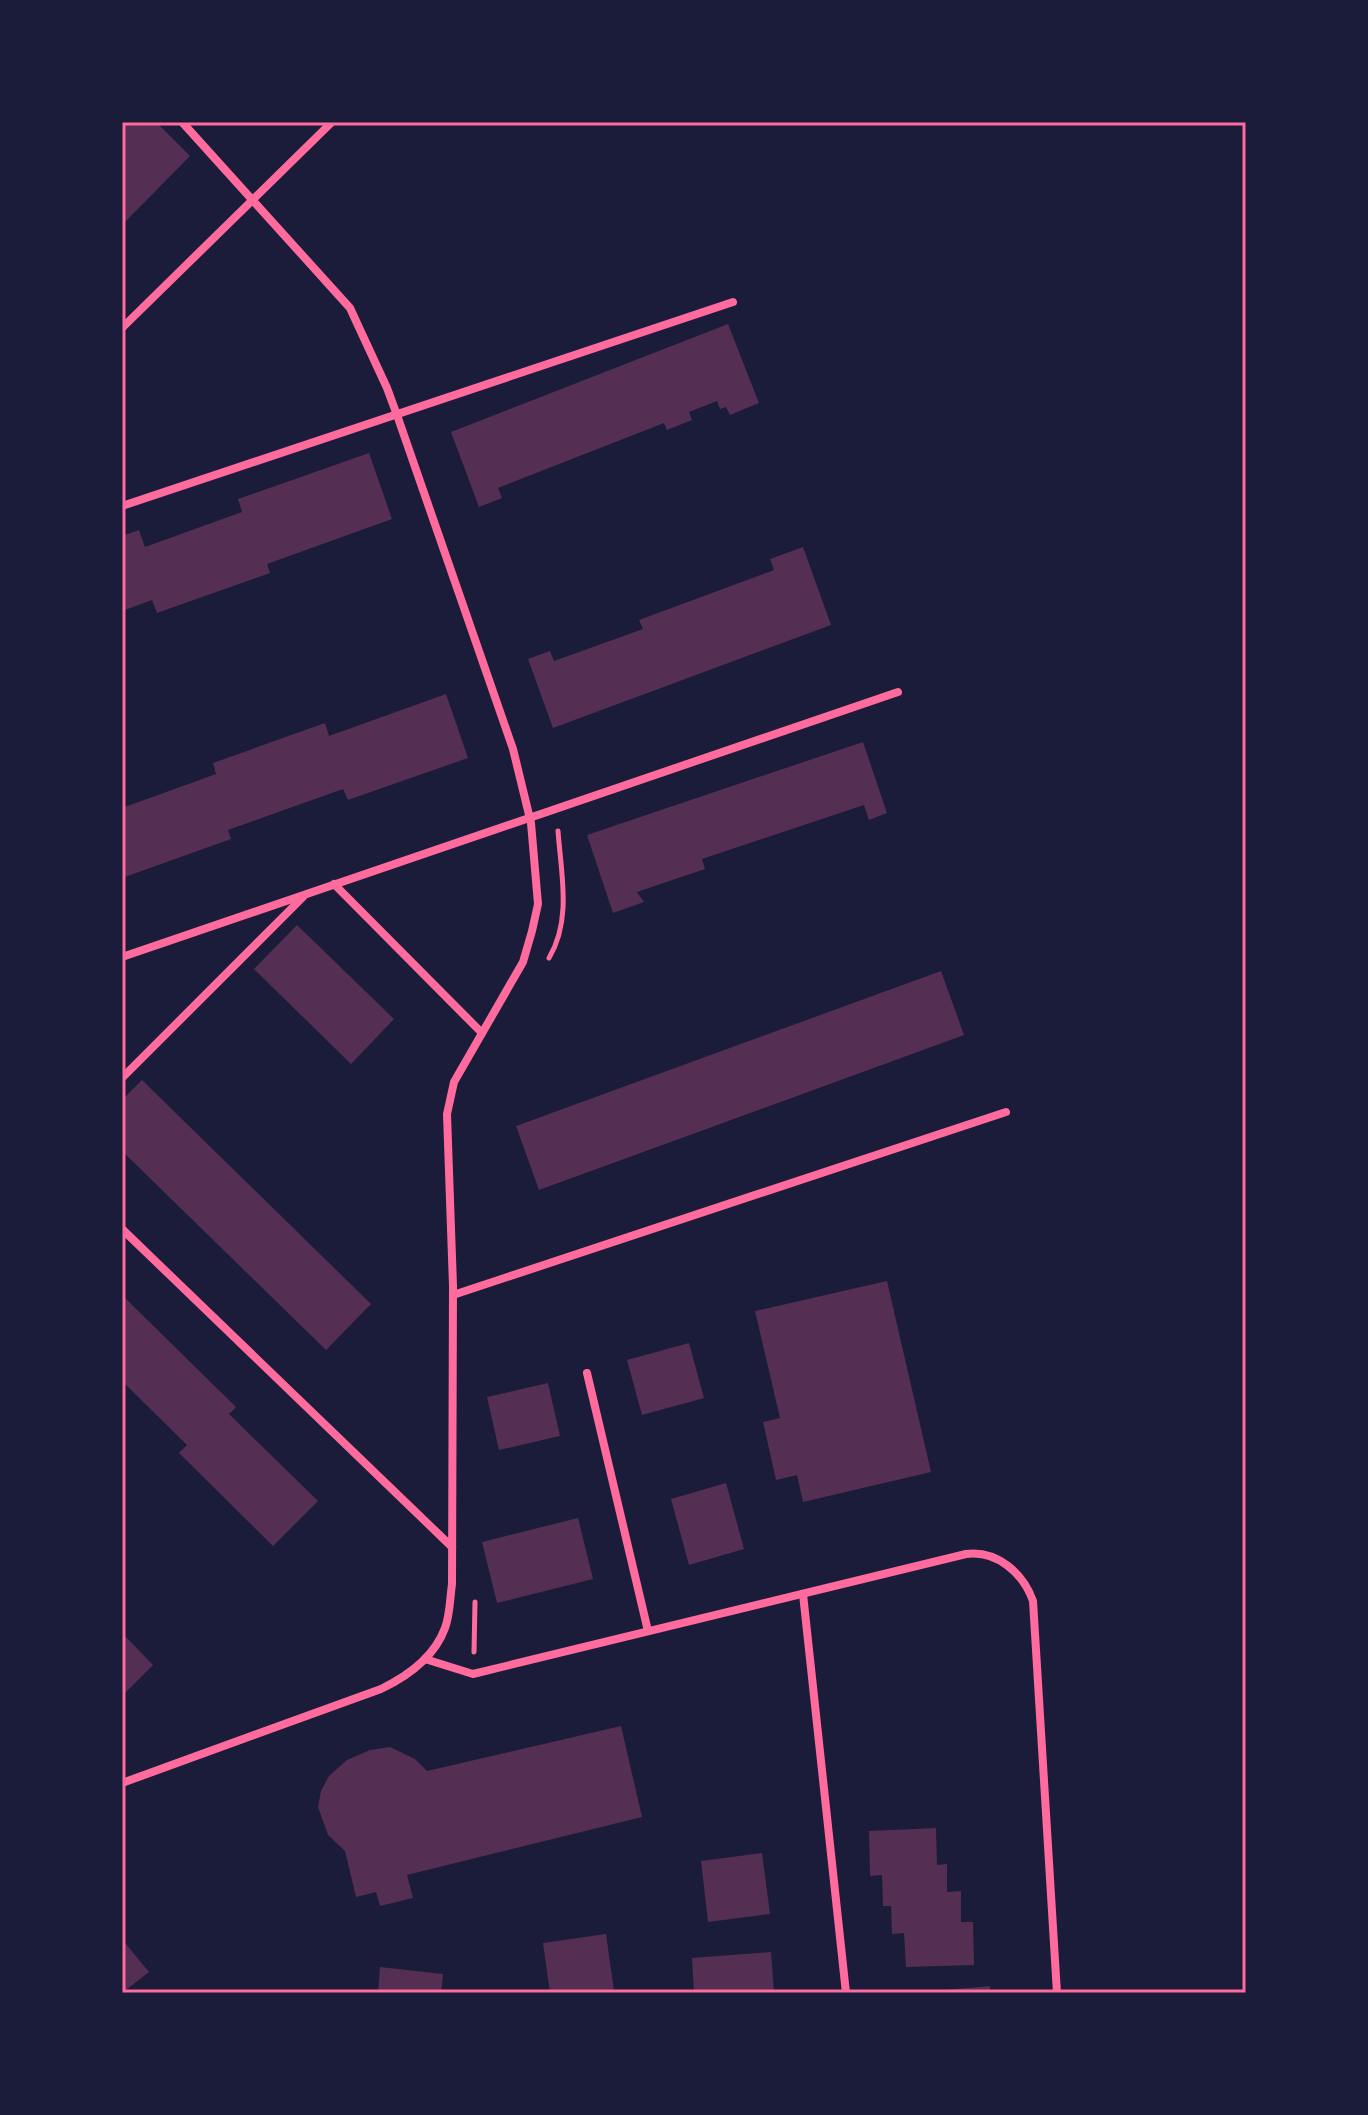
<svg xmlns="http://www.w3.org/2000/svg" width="1368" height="2115" viewBox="0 0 1368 2115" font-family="'Space Grotesk',sans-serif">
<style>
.building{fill:#542f53}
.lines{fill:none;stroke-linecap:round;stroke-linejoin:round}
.path{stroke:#ff6b9d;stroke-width:5}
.minor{stroke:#ff6b9d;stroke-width:8}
.neatline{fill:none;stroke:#ff6b9d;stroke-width:3}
</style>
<rect width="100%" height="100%" fill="#1b1b3a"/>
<!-- building -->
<g class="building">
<path d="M 127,122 L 156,122 L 190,156 L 122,225 L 122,127 Z"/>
<path d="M 728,324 L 759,403 L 730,415 L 726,407 L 720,409 L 717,401 L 689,412 L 692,420 L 667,430 L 664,423 L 498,488 L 502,498 L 479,507 L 451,432 Z"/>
<path d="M 369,453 L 392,519 L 267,564 L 270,573 L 157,613 L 152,600 L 122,611 L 122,536 L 139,530 L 145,547 L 242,512 L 238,499 Z"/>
<path d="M 803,547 L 831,625 L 553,728 L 528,659 L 550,651 L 554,661 L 643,629 L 639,620 L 774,570 L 770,559 Z"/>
<path d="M 446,694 L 468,758 L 348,800 L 343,789 L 228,830 L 231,839 L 122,878 L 122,808 L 216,774 L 213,763 L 325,723 L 329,736 Z"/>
<path d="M 863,742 L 887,813 L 869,820 L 864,805 L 702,859 L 705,869 L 637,892 L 644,902 L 613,913 L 587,835 Z"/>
<path d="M 297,925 L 394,1019 L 351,1064 L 254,969 Z"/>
<path d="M 941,971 L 964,1035 L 539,1190 L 516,1126 Z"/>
<path d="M 142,1080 L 371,1304 L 326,1350 L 122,1151 L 122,1100 Z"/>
<path d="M 887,1281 L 931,1472 L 803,1502 L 797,1475 L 776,1480 L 763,1422 L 780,1418 L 755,1311 Z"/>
<path d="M 122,1295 L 236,1407 L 229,1414 L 318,1501 L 273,1546 L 179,1453 L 187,1445 L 122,1381 Z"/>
<path d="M 689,1343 L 704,1398 L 642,1415 L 627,1360 Z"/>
<path d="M 548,1383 L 560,1436 L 499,1450 L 487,1397 Z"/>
<path d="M 726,1483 L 744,1549 L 689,1565 L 671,1499 Z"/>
<path d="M 578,1518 L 593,1579 L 497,1603 L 482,1542 Z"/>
<path d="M 122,1633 L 153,1665 L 122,1696 Z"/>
<path d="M 621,1726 L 642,1817 L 407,1875 L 413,1898 L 380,1906 L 376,1892 L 356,1897 L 345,1851 L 328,1835 L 318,1807 L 321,1791 L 329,1776 L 347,1760 L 370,1750 L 390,1747 L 415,1759 L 427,1771 Z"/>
<path d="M 936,1828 L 937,1865 L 947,1864 L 947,1892 L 961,1891 L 961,1922 L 973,1922 L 974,1965 L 906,1967 L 904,1933 L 892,1934 L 891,1906 L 883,1906 L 882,1875 L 870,1876 L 869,1831 Z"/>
<path d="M 762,1853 L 770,1914 L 708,1922 L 701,1861 Z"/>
<path d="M 606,1934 L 614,1991 L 550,1993 L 543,1943 Z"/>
<path d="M 125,1943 L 149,1972 L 122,1993 L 122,1946 Z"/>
<path d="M 771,1952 L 774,1993 L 694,1993 L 692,1958 Z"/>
<path d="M 380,1967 L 443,1974 L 441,1993 L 378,1993 Z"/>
<path d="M 990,1986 L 990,1993 L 933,1993 L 933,1991 Z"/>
</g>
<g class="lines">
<!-- path -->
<g class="path">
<path d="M 549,958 C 572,920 561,873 558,831"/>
<path d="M 474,1652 L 475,1602"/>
</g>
<!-- minor -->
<g class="minor">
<path d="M 122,328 L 332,122"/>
<path d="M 122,506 L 733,302"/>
<path d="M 334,884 L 482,1033"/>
<path d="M 122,957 L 898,692"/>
<path d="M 122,1078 L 303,897"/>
<path d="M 122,1229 L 452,1547"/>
<path d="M 453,1295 L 1006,1112"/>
<path d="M 587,1373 L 648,1631"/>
<path d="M 803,1594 L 846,1993"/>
<path d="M 425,1659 L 473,1674 L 966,1554 C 997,1550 1023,1573 1033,1601 L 1057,1993"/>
<path d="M 122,1783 L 381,1689 C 408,1676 434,1658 445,1628 C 450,1615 450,1598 452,1584 L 453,1286 L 447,1114 L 454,1082 L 523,962 L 532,931 L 538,904 L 531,823 L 513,749 L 397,415 L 387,388 L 350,308 L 182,122"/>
</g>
</g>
<!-- border -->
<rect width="1368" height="2115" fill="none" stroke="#1b1b3a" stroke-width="248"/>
<rect x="124" y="124" width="1120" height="1867" class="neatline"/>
</svg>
